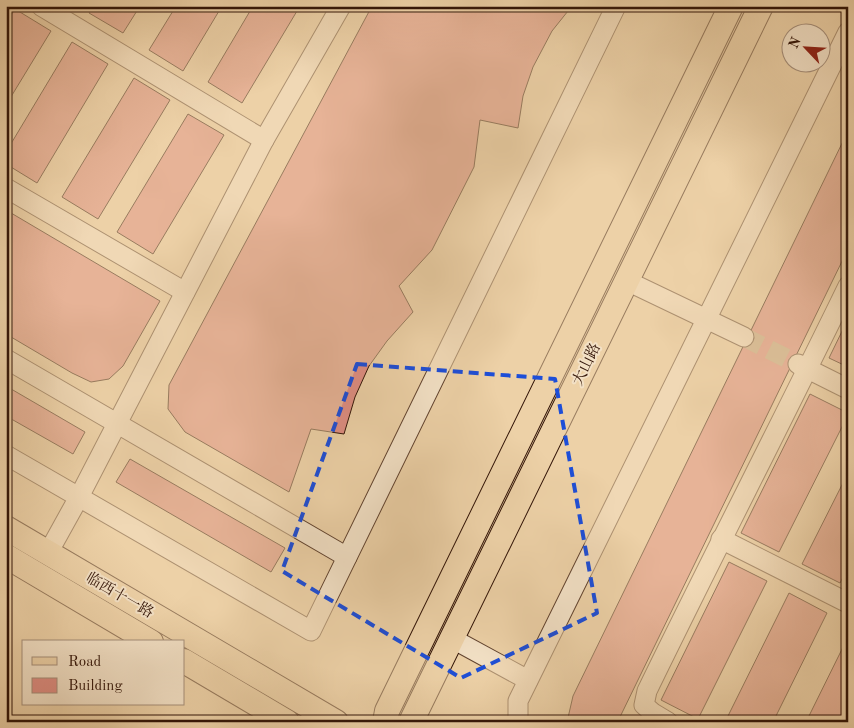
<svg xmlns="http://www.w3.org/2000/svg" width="854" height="728" viewBox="0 0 854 728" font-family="'Old Standard TT','Noto Serif SC',serif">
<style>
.building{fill:#df8e83;stroke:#331508}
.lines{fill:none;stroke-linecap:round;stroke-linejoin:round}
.minor-tunnel{stroke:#c8ab87;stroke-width:19;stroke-dasharray:19 9;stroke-linecap:butt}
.minor-casing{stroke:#624430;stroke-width:21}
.major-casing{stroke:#331508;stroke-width:26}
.minor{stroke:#f3e1c6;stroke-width:19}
.major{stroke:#edd1a7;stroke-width:24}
.marked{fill:none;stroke:#1d4ed8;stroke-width:4;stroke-dasharray:10 6;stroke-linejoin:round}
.labels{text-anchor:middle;stroke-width:4;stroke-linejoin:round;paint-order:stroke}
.street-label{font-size:15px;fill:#331508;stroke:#f3e1c6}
</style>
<rect width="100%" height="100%" fill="#edd1a7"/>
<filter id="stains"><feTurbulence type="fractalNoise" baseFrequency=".004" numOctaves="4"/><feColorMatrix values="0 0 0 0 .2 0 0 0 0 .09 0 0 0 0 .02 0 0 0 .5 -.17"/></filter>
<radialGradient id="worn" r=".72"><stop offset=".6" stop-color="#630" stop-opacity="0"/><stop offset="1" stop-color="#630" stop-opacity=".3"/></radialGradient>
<!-- building -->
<g class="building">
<path d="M 93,6 L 140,6 L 123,33 L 89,13 Z"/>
<path d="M 176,6 L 222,6 L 183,71 L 149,50 Z"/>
<path d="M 253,6 L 300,6 L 242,103 L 208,82 Z"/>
<path d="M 372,6 L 572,6 L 552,31 L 533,67 L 523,96 L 518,128 L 480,120 L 474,167 L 432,250 L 399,286 L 413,312 L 387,341 L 369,366 L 355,397 L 344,434 L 311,429 L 289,492 L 185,432 L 168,409 L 169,385 Z"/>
<path d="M 15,9 L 51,31 L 6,105 L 6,24 Z"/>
<path d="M 72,42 L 108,64 L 37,183 L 6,164 L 6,152 Z"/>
<path d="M 134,78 L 170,100 L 98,219 L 62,197 Z"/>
<path d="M 188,114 L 224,135 L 153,254 L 117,232 Z"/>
<path d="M 848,131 L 848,249 L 619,719 L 624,722 L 567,722 L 573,696 Z"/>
<path d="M 6,210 L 160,301 L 123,366 L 109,379 L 91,382 L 72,373 L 6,334 Z"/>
<path d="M 848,319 L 848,367 L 829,358 Z"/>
<path d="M 6,386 L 85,432 L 73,454 L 6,416 Z"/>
<path d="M 810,394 L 848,413 L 848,415 L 779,552 L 741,533 Z"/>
<path d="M 130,459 L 285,548 L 271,572 L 116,482 Z"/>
<path d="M 848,473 L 848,568 L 840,583 L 802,564 Z"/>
<path d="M 729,562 L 767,581 L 698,719 L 661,700 Z"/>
<path d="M 789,593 L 827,613 L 773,722 L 725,722 Z"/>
<path d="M 848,637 L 848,722 L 806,722 Z"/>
</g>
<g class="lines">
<!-- minor-tunnel -->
<path class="minor-tunnel" d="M 744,337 L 798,364"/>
<defs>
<g id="minor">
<path d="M 41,6 L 264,140"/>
<path d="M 6,188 L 185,292"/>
<path d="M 627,281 L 744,337"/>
<path d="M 6,359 L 347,557"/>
<path d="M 798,364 L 848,389"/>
<path d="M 6,455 L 311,631 L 616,6"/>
<path d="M 721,539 L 848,603"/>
<path d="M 48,553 L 79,497 L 264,140 L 341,6"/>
<path d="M 451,638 L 528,680"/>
<path d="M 518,722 L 518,701 L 848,32"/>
<path d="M 668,722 L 653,713 L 644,705 L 647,691 C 713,555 782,422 848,286"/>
</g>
<g id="major">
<path d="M 6,528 L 336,722"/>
<path d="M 6,556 L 151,642"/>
<path d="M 184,661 L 287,722"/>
<path d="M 385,722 L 387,711 L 731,6"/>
<path d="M 411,722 L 761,6"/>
</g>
</defs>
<!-- minor casing -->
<use href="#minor" class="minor-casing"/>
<!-- major casing -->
<use href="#major" class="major-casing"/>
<!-- minor -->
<use href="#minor" class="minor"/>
<!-- major -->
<use href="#major" class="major"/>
</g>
<!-- marked area -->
<path d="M0 0H854V728H0ZM 357,364 L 555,379 L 597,613 L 461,678 L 282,571 Z" fill="#edd1a7" fill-opacity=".55" fill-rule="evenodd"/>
<path class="marked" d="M 357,364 L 555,379 L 597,613 L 461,678 L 282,571 Z"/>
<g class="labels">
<!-- street labels -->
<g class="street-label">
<text transform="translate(586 364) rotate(-64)" y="5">大山路</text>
<text transform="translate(120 595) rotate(30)" y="5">临西十一路</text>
</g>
</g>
<!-- margin -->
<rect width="854" height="728" fill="none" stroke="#edd1a7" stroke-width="25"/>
<rect x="8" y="8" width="839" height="713" fill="none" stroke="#331508" stroke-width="2.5"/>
<rect x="12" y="12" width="829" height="703" fill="none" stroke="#331508"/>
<!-- legend -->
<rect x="22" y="640" width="162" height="65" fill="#f3e1c6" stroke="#a68f7a"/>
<rect x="32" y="657" width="25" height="8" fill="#edd1a7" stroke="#a68f7a"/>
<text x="68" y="666" font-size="15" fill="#331508">Road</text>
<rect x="32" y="678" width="25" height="15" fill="#df8e83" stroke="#a68f7a"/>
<text x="68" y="690" font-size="15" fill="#331508">Building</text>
<!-- north arrow -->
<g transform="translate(806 48) rotate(295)"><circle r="24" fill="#f3e1c6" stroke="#a68f7a"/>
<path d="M0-4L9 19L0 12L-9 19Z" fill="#8f2418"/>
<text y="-8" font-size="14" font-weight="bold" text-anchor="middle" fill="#331508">N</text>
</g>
<rect width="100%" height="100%" filter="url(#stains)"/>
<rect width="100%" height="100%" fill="url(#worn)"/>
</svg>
